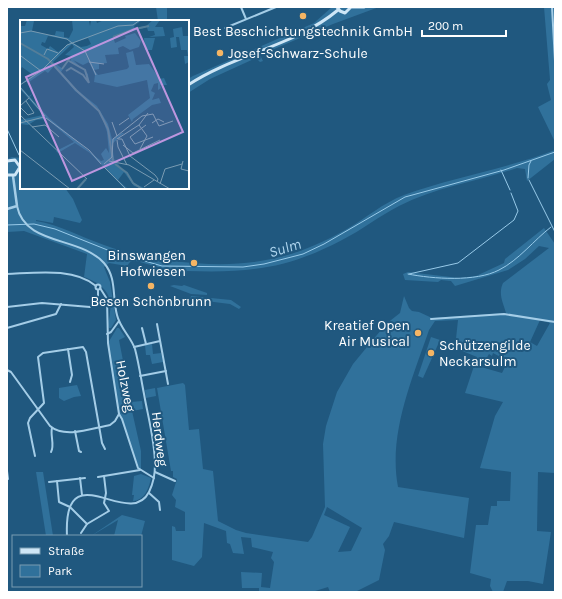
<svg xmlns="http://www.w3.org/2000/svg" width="562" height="599" viewBox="0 0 562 599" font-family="Karla,sans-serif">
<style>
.green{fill:#30719b;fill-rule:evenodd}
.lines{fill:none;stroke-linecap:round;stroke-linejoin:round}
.stream{stroke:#98cae9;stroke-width:1}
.minor{stroke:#a4cde7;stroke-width:2}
.tertiary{stroke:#a4cde7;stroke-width:2.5}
.secondary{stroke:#cee6f6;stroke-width:3}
.poi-dot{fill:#f5b564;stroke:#20587f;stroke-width:1.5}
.labels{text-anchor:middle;stroke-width:4;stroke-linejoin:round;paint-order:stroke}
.poi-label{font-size:14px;fill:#fff;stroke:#20587f}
.street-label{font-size:14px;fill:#fff;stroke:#20587f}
.water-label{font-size:15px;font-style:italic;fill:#afd6ef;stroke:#20587f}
.inset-river{fill:none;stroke:#547e99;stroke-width:2}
.inset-road{fill:none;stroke:#799bb2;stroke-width:1}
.view{fill:#bd96df;fill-opacity:0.15;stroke:#bd96df;stroke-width:2}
.inset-edge{fill:none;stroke:#fff;stroke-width:2}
</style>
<rect width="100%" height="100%" fill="#20587f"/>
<!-- green -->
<g class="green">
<path d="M 156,7 L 167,7 L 167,21 L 158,21 Z"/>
<path d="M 332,7 L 379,7 L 333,24 L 260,55 L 263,61 L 260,62 L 256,58 L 210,79 L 188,93 L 188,79 L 193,76 L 314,23 Z"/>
<path d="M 544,7 L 555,7 L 555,142 L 538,107 L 551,100 L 547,84 L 550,80 Z"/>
<path d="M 555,150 L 555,159 L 527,181 L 525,169 L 517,168 C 479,181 436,187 399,206 C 379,216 362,230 342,240 C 287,269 249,273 187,271 L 186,277 L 171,275 L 169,270 L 136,261 L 130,262 L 127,266 L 109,263 L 104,267 L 110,282 L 116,320 L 111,328 L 109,328 C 107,323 110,318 110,312 C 113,293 101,283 84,277 L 87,254 L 24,231 L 7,232 L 7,159 L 12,157 L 21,158 L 21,188 L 65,188 L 73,199 L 82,220 L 80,223 L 54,217 L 53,223 L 36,220 L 36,221 C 60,225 81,237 104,245 C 125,253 150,258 172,261 C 239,269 288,263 347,229 C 366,218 383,203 404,195 C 453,177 506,169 555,150 Z"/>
<path d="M 544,228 L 555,244 L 555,473 L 538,472 L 537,531 L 551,532 L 543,584 L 528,581 L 507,581 L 503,592 L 493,592 L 490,586 L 491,579 L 470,573 L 476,525 L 488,525 L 491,506 L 497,506 L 497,501 L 510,501 L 511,472 L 480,468 L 495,416 L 503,402 L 465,393 L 477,357 L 455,348 L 458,320 L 435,321 L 429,330 C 412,380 388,434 398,487 L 469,498 L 464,538 L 394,522 L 389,536 L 383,544 L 385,550 L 379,580 L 355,592 L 330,592 L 328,587 L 312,592 L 259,592 L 259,588 L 242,588 L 241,572 L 262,573 L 261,587 L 270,588 L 274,562 L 271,558 L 273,552 L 252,547 L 251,538 L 241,537 L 244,554 L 233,553 L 230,544 L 227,543 L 226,531 L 204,523 L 202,557 L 194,566 L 172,560 L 172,526 L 175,527 L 176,531 L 185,531 L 185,512 L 175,507 L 176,500 L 172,495 L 177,479 L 173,477 L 173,471 L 171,471 L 157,388 L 183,383 L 185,385 L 189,430 L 199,429 L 203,469 L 213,471 L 218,521 L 236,530 L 246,533 L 308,542 L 312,537 L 325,507 L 323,444 L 326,426 L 337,392 L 353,364 L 386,324 L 400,313 L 404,296 L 409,308 L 412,311 L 419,312 L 432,318 L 506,313 C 503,302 498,294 503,283 L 549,248 L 539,246 L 525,259 L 508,270 L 455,286 L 451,281 L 441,280 L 438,282 L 405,280 L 403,274 L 408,272 L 459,278 L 476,276 L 504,263 L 505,259 ZM 540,320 L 550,323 L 537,346 L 530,342 ZM 493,353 L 508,361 L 502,373 L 481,367 L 489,354 L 492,356 ZM 327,507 L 362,528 L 351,551 L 338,552 L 350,527 L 324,515 Z"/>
<path d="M 174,285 L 182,286 L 184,285 L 207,293 L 207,295 L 191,294 L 170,286 Z"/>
<path d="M 191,296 L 231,300 L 241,307 L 239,309 L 230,304 L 190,299 Z"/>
<path d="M 117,328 L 119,328 L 125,337 L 119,340 L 131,402 L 142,401 L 143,409 L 132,411 L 141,451 L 141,470 L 139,468 L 119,414 L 108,343 Z"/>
<path d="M 431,337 L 440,340 L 423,378 L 418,376 Z"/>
<path d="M 152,344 L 153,354 L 161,353 L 163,362 L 152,364 L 150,355 L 146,355 L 145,345 Z"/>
<path d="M 77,385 L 81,396 L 74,397 L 64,401 L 59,398 L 59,388 Z"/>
<path d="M 155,388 L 156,396 L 146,398 L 145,390 Z"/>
<path d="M 36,472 L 43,472 L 53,536 L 46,536 Z"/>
<path d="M 141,474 L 151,478 C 149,488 145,500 133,501 L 134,495 L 132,495 L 134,476 Z"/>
<path d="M 122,515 L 145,521 L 141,536 L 114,536 L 118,520 L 91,536 Z"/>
</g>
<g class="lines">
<!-- stream -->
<g class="stream">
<path d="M 7,129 L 19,155"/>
<path d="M 501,170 L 510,190"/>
<path d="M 528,178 L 529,165 L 531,161"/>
<path d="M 529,180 L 555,232"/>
<path d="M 7,225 L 34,224 L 55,229 L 110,251 L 162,266 L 243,267 L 264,264 L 303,254 L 324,244 L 405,197 L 504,170 L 555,152"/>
<path d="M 408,274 C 433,279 476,282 499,270 C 519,260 534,240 551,227"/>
<path d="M 409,274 L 458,263 L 514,220 L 518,211 L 511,193"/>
</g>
<!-- minor -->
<g class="minor">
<path d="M 241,7 L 246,19"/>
<path d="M 552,7 L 555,61"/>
<path d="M 225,28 L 276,7"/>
<path d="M 17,206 C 25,246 80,236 104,263 C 117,278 112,297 117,315 C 120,328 131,337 135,349 C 139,364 141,379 144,394 C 148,417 155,441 155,465 C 155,474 153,484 149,492 C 129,531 63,451 67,536"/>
<path d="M 7,274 C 34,273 74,267 96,286"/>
<circle cx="98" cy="287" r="2.5"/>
<path d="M 100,288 L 107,299 L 108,343 L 119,414 L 122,419 L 138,468 L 154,478"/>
<path d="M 7,307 L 42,303 L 90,307 L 98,299 L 98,290"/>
<path d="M 431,319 L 504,314 L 555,322"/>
<path d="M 157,324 L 168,384"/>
<path d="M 7,328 L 56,314 L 61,304"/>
<path d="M 142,328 L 146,344"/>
<path d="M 107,334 L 111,332 L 119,321"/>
<path d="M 134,347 L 160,341"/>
<path d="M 68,349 L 72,375 L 70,382"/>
<path d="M 7,370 L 11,372 L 50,426 C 65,439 93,428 110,425 L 115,421 L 119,414"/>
<path d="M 140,376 L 166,371"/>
<path d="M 75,431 L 79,451 L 81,452"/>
<path d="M 51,452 C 55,445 50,436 52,428"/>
<path d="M 35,456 L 28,423 L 30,418 L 44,403 L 38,357 L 43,353 L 83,347 L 86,352 L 102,443 L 105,449"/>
<path d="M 7,471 L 8,479"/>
<path d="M 155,472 L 175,481"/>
<path d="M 98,477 L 140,470"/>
<path d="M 80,478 L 82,495"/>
<path d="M 57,481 L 59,502 L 70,507 L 87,524"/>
<path d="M 49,482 L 85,478"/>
<path d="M 149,493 L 159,502 L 160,510"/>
<path d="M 81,533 L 87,524 L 109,511 L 104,503 L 106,493 L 104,476"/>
</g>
<!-- tertiary -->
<path class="tertiary" d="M 7,209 L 17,206 L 13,176"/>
<!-- secondary -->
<g class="secondary">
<path d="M 337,7 L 340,11 L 345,13 L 351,7 L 364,7"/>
<path d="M 188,85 C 235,54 295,46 338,10"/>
<path d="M 7,161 L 15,160 L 20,167 L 15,175 L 7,175"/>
</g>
</g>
<!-- markers -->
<g class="poi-dot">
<circle cx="303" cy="16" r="4"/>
<circle cx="220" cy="53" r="4"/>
<circle cx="194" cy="263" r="4"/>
<circle cx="151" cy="286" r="4"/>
<circle cx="418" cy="333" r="4"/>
<circle cx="431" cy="353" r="4"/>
</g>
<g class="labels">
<!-- poi labels -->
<g class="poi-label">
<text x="303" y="36">Best Beschichtungstechnik GmbH</text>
<text x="228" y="58" text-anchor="start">Josef-Schwarz-Schule</text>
<text x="186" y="260" text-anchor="end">Binswangen<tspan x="186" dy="16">Hofwiesen</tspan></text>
<text x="151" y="306">Besen Schönbrunn</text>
<text x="410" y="330" text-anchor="end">Kreatief Open<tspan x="410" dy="16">Air Musical</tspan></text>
<text x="439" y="350" text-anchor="start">Schützengilde<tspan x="439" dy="16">Neckarsulm</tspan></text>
</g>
<!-- street labels -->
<g class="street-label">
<text transform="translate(126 386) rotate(79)" y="5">Holzweg</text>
<text transform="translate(160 439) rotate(83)" y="5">Herdweg</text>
</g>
<!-- water labels -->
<g class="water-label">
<text transform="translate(285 248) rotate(-17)" y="5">Sulm</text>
</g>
</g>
<!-- overview -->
<g transform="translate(20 20)">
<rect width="169" height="169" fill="#20587f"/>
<path d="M 7,0 L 38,0 L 14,1 L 12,11 L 29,15 L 35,15 L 36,11 L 44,12 L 44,17 L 49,18 L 53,10 L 52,0 L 69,1 L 70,6 L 71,1 L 76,0 L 77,3 L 84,0 L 122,0 L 114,6 L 115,8 L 126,6 L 133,0 L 140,0 L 135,7 L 143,7 L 145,16 L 129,17 L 135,15 L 134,11 L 128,11 L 127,7 L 93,17 L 95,23 L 106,18 L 105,16 L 115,13 L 121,21 L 119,27 L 110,30 L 103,26 L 98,28 L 99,34 L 85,35 L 87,43 L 79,44 L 79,49 L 74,50 L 78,55 L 107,49 L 109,47 L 106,33 L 113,31 L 116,45 L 129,44 L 140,59 L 144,58 L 147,65 L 140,65 L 141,68 L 138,70 L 138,63 L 134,64 L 131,71 L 135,73 L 132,80 L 139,78 L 141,83 L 132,85 L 113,99 L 112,102 L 108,95 L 130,78 L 127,60 L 97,67 L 74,62 L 75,55 L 69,42 L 63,45 L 53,40 L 68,54 L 69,64 L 64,50 L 50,42 L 52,36 L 45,35 L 54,27 L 52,24 L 33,42 L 43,49 L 41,52 L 57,70 L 77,86 L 88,104 L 92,119 L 102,113 L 104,113 L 92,124 L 94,139 L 114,163 L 126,169 L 114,166 L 104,152 L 98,160 L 108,169 L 105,169 L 70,133 L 55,123 L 38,133 L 36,131 L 54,122 L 27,99 L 16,100 L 8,105 L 0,104 L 0,100 L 23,95 L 0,69 L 0,64 L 13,55 L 2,47 L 0,50 L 0,6 L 5,6 ZM 28,16 L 49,20 L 50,23 L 38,32 L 30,26 L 28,29 L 21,25 L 22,22 L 25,23 ZM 68,18 L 71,24 L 67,26 L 61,27 L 53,23 ZM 34,46 L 55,71 L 77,88 L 82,97 L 87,112 L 89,133 L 86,128 L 81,134 L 84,140 L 81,141 L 29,98 L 10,77 L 12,74 L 9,76 L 0,66 L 3,62 L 9,62 L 25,51 L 28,53 ZM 162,7 L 163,16 L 169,16 L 169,42 L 165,44 L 164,36 L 168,36 L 167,30 L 161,30 L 159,17 L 156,17 L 157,27 L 151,28 L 150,18 L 154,17 L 153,9 ZM 124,18 L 135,18 L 132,30 L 125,30 Z" fill="#30719b" fill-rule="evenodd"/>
<path class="inset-river" d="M 115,9 L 129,6M 93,17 L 114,9M 0,23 L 28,39 L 56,70 L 79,91 L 88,109 L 93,141M 49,41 L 65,50 L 69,63M 42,49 L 50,38M 46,51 L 51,48 L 63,55 L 69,63M 95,144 L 107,153 L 113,163 L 122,169M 57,169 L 66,159"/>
<path class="inset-road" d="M 0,13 L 11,11 L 47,19 L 52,23M 52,23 L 65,31 L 76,55M 24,35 L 27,29 L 38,33M 1,36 L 21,51M 69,42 L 84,44M 0,65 L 21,51 L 47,25 L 98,6 L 113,5 L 120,0M 0,67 L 25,96M 0,86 L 9,78M 0,87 L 8,95 L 14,93 L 6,81M 0,95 L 67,159M 26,98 L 69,130 L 81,144M 92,102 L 97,116M 0,103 L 24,97M 132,103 L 138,99 L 144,102M 99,105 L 109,98M 119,105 L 127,116 L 120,129M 126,105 L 110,117 L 115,124 L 133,117M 12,107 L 25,105 L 39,117M 97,119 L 119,105 L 128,93M 98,119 L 102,119 L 110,136 L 135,155 L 138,159 L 137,162M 97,120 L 98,127 L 107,145M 103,125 L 113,133 L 140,120M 0,130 L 50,169M 89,141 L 109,145 L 150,169M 163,141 L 161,149 L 169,151M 84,144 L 92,137 L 93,119 L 122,96 L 133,94 L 139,106 L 153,101M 83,146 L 106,169M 140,164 L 145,149 L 162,144M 124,167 L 134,160"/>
<path class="view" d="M 117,8 L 163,112 L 52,161 L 6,57 Z"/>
<rect width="169" height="169" class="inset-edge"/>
</g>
<!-- border -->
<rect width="562" height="599" fill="none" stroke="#ffffff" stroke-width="16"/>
<!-- legend -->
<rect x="12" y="535" width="130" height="52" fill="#20587f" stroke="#799bb2"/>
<rect x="20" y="548" width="20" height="6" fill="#cee6f6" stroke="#799bb2"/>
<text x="48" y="555" font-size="12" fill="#ffffff">Straße</text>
<rect x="20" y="565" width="20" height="12" fill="#30719b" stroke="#799bb2"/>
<text x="48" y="575" font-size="12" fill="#ffffff">Park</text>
<!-- scale -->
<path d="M422 30v6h84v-6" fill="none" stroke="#ffffff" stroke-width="2"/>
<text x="428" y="30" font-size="12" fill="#ffffff" stroke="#20587f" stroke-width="3" paint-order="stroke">200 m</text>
</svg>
